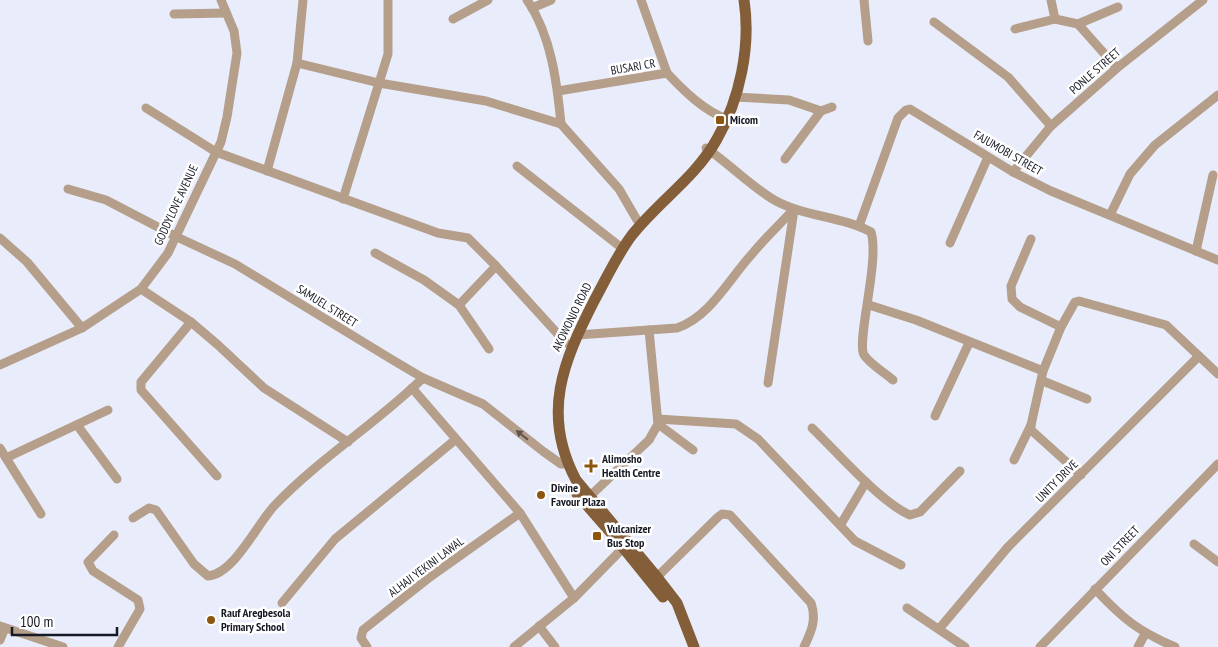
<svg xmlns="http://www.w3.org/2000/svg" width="1218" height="647" viewBox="0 0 1218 647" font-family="'PT Sans Narrow',sans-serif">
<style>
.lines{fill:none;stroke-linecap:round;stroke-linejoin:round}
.minor{stroke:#b59f8b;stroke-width:9}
.major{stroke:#845e38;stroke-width:11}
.oneway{fill:#5e5553}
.poi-dot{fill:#8e550e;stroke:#fff;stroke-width:2}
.labels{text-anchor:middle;stroke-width:5;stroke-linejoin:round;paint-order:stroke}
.street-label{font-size:12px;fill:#171925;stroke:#fff}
.poi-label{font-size:12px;font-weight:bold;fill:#171925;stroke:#fff;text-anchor:start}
</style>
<rect width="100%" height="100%" fill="#e9edfb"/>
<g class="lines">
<!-- minor -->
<g class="minor">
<path d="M 527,0 C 551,35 557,82 561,124"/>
<path d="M 641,0 L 667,73"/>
<path d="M 864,0 L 868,41"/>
<path d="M 1051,0 L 1055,19"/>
<path d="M 532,8 L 551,0"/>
<path d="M 174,14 L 226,13"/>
<path d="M 453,19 L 488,0"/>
<path d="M 934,22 L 1008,77 L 1051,126"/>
<path d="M 1078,24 L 1117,68"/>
<path d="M 1015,29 L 1055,19 L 1078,24 L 1118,7"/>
<path d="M 297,63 L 379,83 L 486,101 L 561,124 L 619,189 L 637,220"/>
<path d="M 558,91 L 667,73 C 684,91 704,111 727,119"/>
<path d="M 735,97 L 789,100 L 821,111"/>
<path d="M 146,108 L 216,152 L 438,233 L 468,238 L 496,266 L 566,343"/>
<path d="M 706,148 C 730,164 751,187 776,201 C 806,217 841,216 871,232 C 880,261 856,341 864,355 C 870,364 885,373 893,380"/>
<path d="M 785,159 L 821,111 L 832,107"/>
<path d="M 517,166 L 618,245"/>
<path d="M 267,171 L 297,63 L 303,0"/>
<path d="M 1013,172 L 1051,126 L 1117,68 L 1203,0"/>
<path d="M 68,189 L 106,200 L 177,237 L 235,264 L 391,359 L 423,378 L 483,404 L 544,452 L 561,464 L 568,464"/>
<path d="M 343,199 L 388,54 L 388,0"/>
<path d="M 1110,215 L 1130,174 L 1155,145 L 1218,95"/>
<path d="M 859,226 L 898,118 L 906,110 L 910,109 L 1013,172 L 1051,191 L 1218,260"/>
<path d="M 0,238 L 27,262 L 82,328"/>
<path d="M 1031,239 L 1011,286 L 1012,299 L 1020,307 L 1061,327"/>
<path d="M 950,243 L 988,157"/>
<path d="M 1196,251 L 1213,175"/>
<path d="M 375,253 L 424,280 L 459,305 L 489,349"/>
<path d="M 141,289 L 191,322 L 218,345 L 264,388 L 348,442"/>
<path d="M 459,305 L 496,266"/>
<path d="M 869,305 L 916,320 L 1043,371"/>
<path d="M 191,322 L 141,382 L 141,390 L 217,476"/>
<path d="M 577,335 L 677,328 C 710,317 729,279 752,254 C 765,238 780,224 794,209"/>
<path d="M 0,365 L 82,328 L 141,289 L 168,253 L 221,142 L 227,117 L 237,53 L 234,31 L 221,0"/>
<path d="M 1043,381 L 1087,399"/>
<path d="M 768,383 L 794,210"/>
<path d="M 412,388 L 520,513 L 574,598"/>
<path d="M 935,416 L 969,343"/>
<path d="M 658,419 L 736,424 L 758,439 L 855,541 L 901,565"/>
<path d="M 658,424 L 693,450"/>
<path d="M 77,425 L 117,479"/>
<path d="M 1031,425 L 1031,430 L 1081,475"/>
<path d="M 812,428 C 836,451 881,503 910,515 L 920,512 L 960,471"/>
<path d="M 0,448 L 6,458 L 108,410"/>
<path d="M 6,458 L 41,514"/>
<path d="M 1014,460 L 1031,425 L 1043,371 L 1061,327 L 1075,302 L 1079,301 L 1166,325 L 1218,374"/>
<path d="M 589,497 L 649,440 L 658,424 L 649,330"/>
<path d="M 133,518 L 149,508 L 156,510 L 194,564 L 208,576 C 234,574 257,524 275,505 C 320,458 377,423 423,378"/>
<path d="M 841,524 L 866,482"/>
<path d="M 114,535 L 88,562 L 93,571 L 138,600 L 140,609 L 118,647"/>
<path d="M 1194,544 L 1218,562"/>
<path d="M 657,577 L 718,517 L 722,514 L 730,515 L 811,603 C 817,620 811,632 804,647"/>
<path d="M 1095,589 C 1123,619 1138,631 1175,647"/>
<path d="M 282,603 L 335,539 L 455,440"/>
<path d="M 907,608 L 965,647"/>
<path d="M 0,626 L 63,647"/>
<path d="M 539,626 L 555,647"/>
<path d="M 939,629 L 1008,547 L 1199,356"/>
<path d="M 0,640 L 5,628"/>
<path d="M 367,647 L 361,638 L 363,630 L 430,577 L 520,513"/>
<path d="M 514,647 L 574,598 L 626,545"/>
<path d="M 1040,647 L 1218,464"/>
<path d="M 1138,647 L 1145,634"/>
</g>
<!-- major -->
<g class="major">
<path d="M 577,494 L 613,535 L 663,597"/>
<path d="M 694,647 L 677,603 L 657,577 L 576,480 C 541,414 563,362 594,301 C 606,279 617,255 632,235 C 659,201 696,177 717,139 C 740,99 751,46 744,0"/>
</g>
</g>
<!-- one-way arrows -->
<defs><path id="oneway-solid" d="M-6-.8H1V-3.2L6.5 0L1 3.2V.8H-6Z" transform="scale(1.25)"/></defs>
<use class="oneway" href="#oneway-solid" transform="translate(522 435) rotate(-142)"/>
<!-- markers -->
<g class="poi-dot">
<rect x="715" y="115" width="10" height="10" rx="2.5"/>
<path d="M588.5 458.5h5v5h5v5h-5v5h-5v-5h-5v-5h5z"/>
<circle cx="541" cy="495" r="5"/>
<rect x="592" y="531" width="10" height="10" rx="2.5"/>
<circle cx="211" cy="620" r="5"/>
</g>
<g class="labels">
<!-- street labels -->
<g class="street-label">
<text transform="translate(633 67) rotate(-10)" y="4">BUSARI CR</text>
<text transform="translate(1095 71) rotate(-41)" y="4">PONLE STREET</text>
<text transform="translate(1008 153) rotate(30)" y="4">FAJUMOBI STREET</text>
<text transform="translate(176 205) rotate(-65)" y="4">GODDYLOVE AVENUE</text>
<text transform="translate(327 306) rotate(32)" y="4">SAMUEL STREET</text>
<text transform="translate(572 317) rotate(-64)" y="4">AKOWONJO ROAD</text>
<text transform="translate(1057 481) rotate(-45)" y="4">UNITY DRIVE</text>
<text transform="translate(1120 546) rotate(-46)" y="4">ONI STREET</text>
<text transform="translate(426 567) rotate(-37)" y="4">ALHAJI YEKINI LAWAL</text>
</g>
<!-- poi labels -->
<g class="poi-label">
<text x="730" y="124">Micom</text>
<text x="602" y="463">Alimosho<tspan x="602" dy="14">Health Centre</tspan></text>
<text x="551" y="492">Divine<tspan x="551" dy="14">Favour Plaza</tspan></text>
<text x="607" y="533">Vulcanizer<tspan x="607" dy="14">Bus Stop</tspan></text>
<text x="221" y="617">Rauf Aregbesola<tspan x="221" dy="14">Primary School</tspan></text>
</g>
</g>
<!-- scale -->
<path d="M12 627v8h105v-8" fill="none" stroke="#171925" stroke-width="2.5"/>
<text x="20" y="627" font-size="15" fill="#171925" stroke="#ffffff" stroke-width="4" paint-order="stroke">100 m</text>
</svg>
